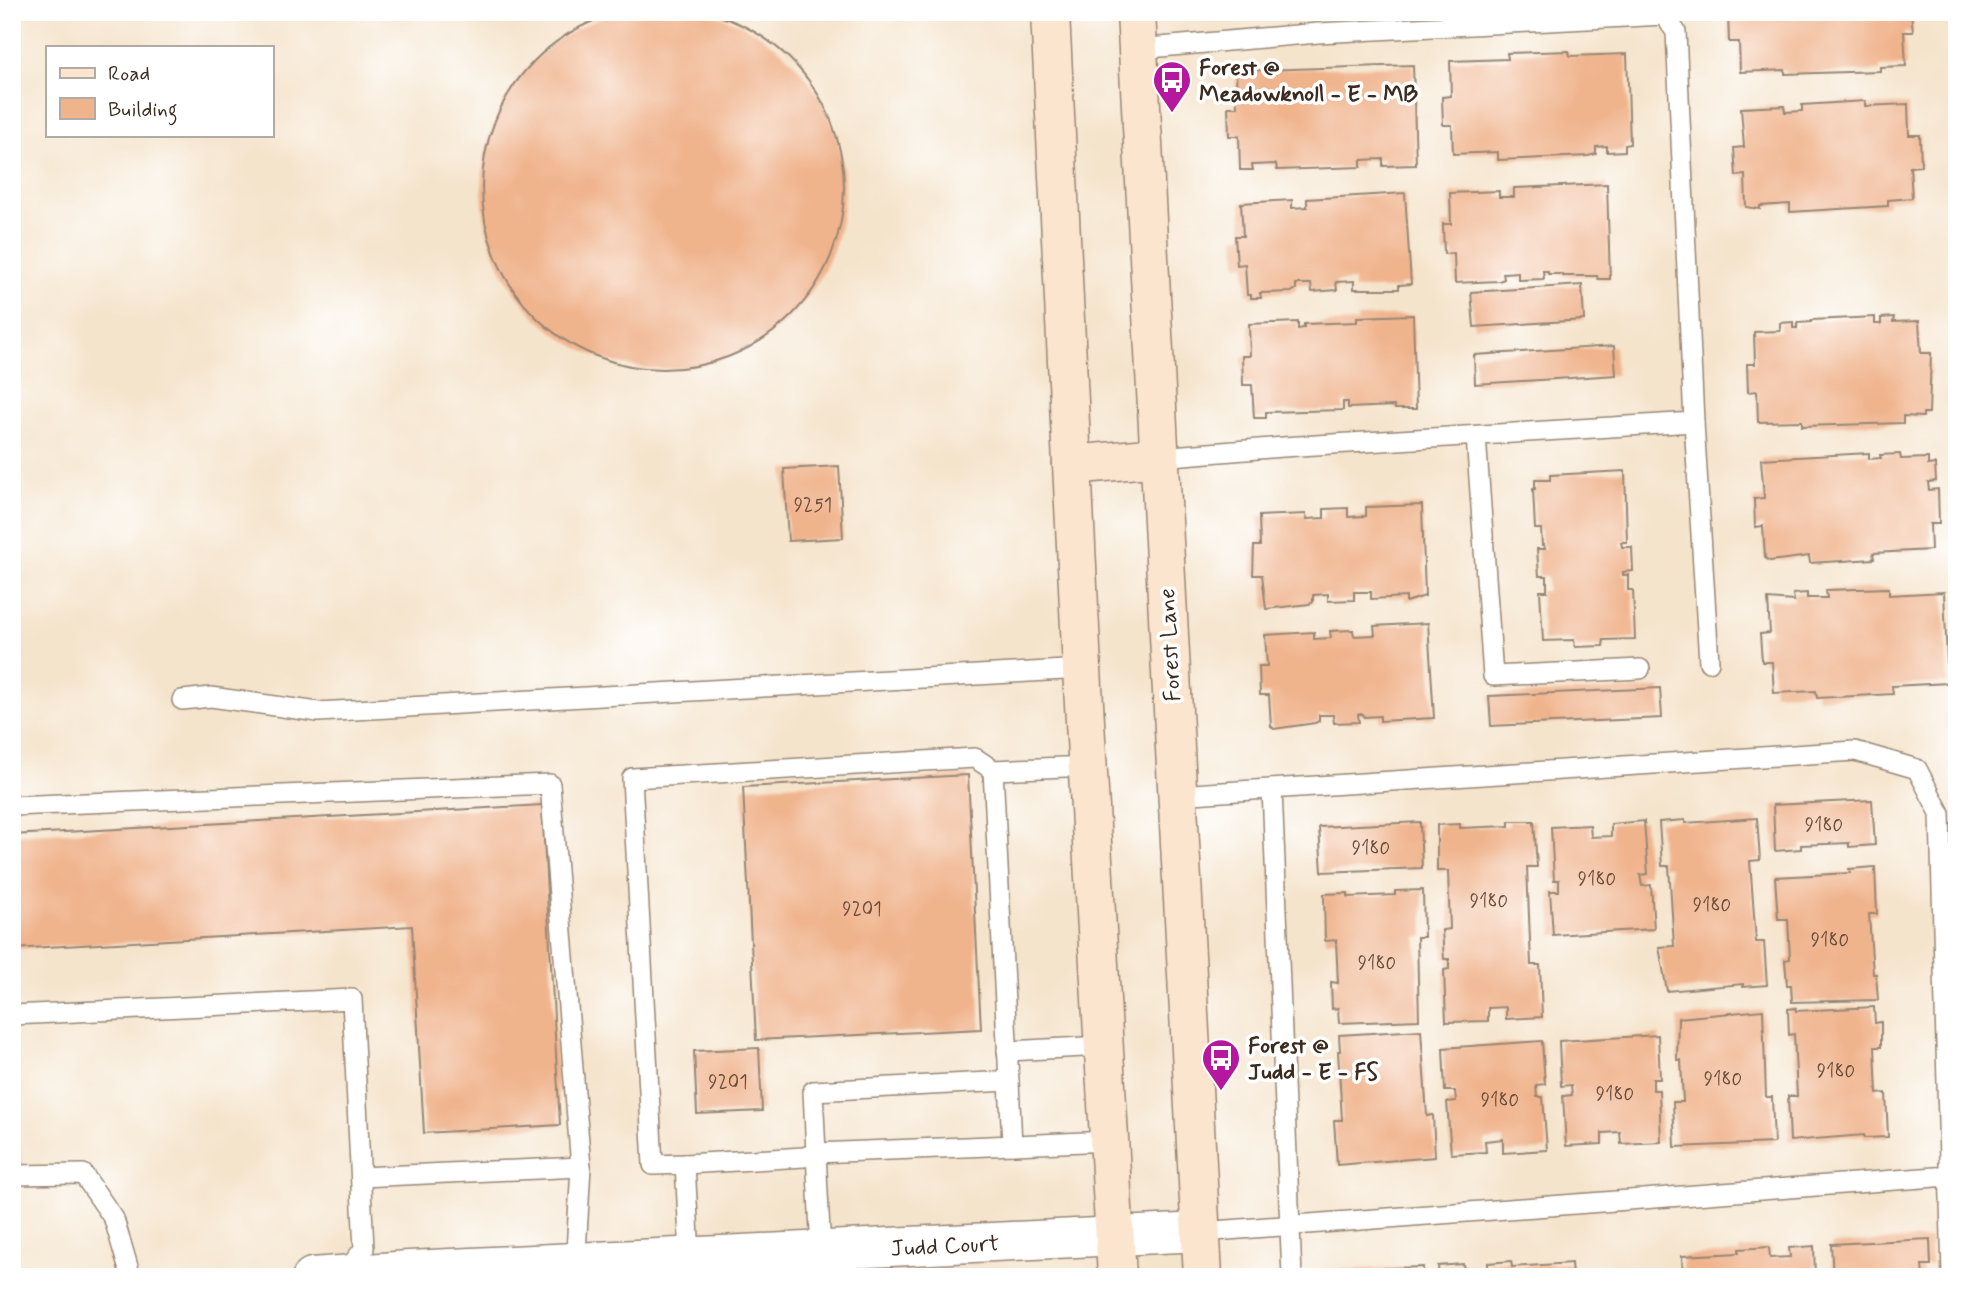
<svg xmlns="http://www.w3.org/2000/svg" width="1969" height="1289" viewBox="0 0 1969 1289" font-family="Mynerve,sans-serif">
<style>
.building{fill:#f0b48d}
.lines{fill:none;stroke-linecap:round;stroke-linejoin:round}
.lane-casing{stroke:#988775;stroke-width:22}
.street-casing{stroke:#988775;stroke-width:41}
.secondary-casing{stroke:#988775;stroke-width:41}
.lane{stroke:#fff;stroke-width:19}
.street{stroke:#fff;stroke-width:38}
.secondary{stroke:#fce5cf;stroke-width:38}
.labels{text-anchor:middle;stroke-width:7;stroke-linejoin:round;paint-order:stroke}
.number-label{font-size:19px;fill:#684c3a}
.poi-label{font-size:23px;font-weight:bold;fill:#3b2a1e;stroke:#fff;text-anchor:start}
.street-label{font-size:23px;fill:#3b2a1e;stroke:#fff}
</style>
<rect width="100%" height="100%" fill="#fff"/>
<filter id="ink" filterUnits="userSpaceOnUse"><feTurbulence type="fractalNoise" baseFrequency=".0143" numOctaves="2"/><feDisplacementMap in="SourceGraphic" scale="14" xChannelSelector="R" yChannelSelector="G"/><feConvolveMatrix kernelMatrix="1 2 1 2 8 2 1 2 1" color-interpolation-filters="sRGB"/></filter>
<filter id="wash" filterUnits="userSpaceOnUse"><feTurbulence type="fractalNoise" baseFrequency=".00686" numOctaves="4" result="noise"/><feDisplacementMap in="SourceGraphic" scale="28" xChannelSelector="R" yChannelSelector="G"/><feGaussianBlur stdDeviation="1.57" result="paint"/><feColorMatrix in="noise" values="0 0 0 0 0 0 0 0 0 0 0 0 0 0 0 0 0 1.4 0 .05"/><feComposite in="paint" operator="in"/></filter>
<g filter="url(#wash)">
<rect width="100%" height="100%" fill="#f5e4cc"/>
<g id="blocks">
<!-- building -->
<g class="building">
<circle cx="663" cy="188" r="181"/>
<path d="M 1911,12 L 1913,32 L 1904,32 L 1906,66 L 1880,67 L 1880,71 L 1785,74 L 1785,70 L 1740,72 L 1739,42 L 1729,42 L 1728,13 Z"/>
<path d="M 1569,51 L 1570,56 L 1627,54 L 1630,144 L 1625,145 L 1625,151 L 1607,152 L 1607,146 L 1596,147 L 1596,154 L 1588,156 L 1498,160 L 1498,152 L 1453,154 L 1452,125 L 1443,125 L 1442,97 L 1451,96 L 1450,61 L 1508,59 L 1507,53 Z"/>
<path d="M 1413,65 L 1416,165 L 1383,166 L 1383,159 L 1361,160 L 1361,167 L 1277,170 L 1276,164 L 1252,165 L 1253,170 L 1240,170 L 1239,136 L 1229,136 L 1228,107 L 1237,107 L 1236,71 Z"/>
<path d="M 1865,101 L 1865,106 L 1908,104 L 1909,135 L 1920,135 L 1921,166 L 1910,167 L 1912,198 L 1888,200 L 1888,206 L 1790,212 L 1790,204 L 1760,206 L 1760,209 L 1746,207 L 1745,175 L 1736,176 L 1734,148 L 1744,147 L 1741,108 L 1784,106 L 1785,112 L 1802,111 L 1802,105 Z"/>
<path d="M 1607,184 L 1610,279 L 1598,279 L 1597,276 L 1563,276 L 1563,274 L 1548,274 L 1548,271 L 1543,271 L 1544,279 L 1518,280 L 1518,272 L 1503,273 L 1504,279 L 1499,281 L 1455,283 L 1454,253 L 1444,254 L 1443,224 L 1451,224 L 1450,193 L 1499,191 L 1499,197 L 1514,197 L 1514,188 Z"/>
<path d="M 1405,193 L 1411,284 L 1399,285 L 1399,289 L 1354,289 L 1354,281 L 1336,282 L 1337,290 L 1312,292 L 1311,284 L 1296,284 L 1296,289 L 1291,292 L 1260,293 L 1261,298 L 1251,298 L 1251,295 L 1247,295 L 1245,264 L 1237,265 L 1235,236 L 1243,236 L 1241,203 L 1292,200 L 1292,208 L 1307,207 L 1307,199 Z"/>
<path d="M 1582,285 L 1584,320 L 1474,327 L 1471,292 Z"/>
<path d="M 1413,315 L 1416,409 L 1395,409 L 1394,406 L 1348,408 L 1348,402 L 1343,402 L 1343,410 L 1266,412 L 1266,418 L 1254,418 L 1252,385 L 1243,385 L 1242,356 L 1250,356 L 1249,324 L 1298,322 L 1298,329 L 1304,328 L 1304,324 L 1357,322 L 1357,317 Z"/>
<path d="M 1875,317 L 1875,324 L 1881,324 L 1881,318 L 1894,317 L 1893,322 L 1919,321 L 1921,353 L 1931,353 L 1929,413 L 1923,413 L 1923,417 L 1903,416 L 1903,423 L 1802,426 L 1802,421 L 1758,422 L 1757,391 L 1748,392 L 1747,364 L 1755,364 L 1754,332 L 1780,331 L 1780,323 L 1793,322 L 1793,328 L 1797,328 L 1797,323 L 1811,322 L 1812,320 Z"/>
<path d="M 1614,346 L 1616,375 L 1475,384 L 1474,355 Z"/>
<path d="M 1869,453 L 1869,459 L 1881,458 L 1880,455 L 1900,454 L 1901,459 L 1928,458 L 1928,465 L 1935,464 L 1936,481 L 1928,482 L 1929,490 L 1938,489 L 1939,524 L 1930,524 L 1931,550 L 1873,553 L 1874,559 L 1810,563 L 1809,556 L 1770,561 L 1765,558 L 1763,526 L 1755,527 L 1754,499 L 1764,498 L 1761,459 Z"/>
<path d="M 839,466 L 843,538 L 788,541 L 784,469 Z"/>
<path d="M 1625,471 L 1627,542 L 1621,542 L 1622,547 L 1632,547 L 1633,571 L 1623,572 L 1623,575 L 1628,575 L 1628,590 L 1633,590 L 1635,639 L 1604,640 L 1603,646 L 1575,647 L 1574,640 L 1543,641 L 1540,591 L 1547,591 L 1547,576 L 1539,576 L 1537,549 L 1545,549 L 1544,545 L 1542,545 L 1541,529 L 1535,529 L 1533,489 L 1535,489 L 1535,480 L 1550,480 L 1550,475 Z"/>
<path d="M 1422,505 L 1425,596 L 1406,602 L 1406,597 L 1371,599 L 1371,592 L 1354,592 L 1354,600 L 1328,601 L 1328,594 L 1313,595 L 1313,602 L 1309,604 L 1266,609 L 1262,575 L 1253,575 L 1254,546 L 1260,546 L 1259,516 L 1306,514 L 1307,519 L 1324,518 L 1324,509 L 1348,508 L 1348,517 L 1366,516 L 1366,507 Z"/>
<path d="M 1889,588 L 1889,595 L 1944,592 L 1948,683 L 1892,686 L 1893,694 L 1817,698 L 1816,691 L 1774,693 L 1772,662 L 1762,662 L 1760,634 L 1770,633 L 1768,599 L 1794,601 L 1793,594 L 1807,593 L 1807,598 L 1827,598 L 1826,590 Z"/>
<path d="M 1428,623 L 1434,718 L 1380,721 L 1380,716 L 1364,717 L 1363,714 L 1358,714 L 1359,722 L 1334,723 L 1333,715 L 1319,715 L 1319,721 L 1315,723 L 1274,729 L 1271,726 L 1269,695 L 1260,695 L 1259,666 L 1267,666 L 1265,635 L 1314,632 L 1314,639 L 1331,638 L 1330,631 L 1353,630 L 1354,636 L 1375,635 L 1374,626 Z"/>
<path d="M 1660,688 L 1662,718 L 1491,726 L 1489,696 Z"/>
<path d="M 968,775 L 981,1029 L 756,1040 L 743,787 Z"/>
<path d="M 1872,800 L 1875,845 L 1849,847 L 1849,843 L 1801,845 L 1801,849 L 1775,851 L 1773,805 Z"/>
<path d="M 542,805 L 560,1125 L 424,1133 L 412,926 L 12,949 L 12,835 Z"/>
<path d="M 1757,818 L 1760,860 L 1750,861 L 1756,942 L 1764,942 L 1767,985 L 1743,987 L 1743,984 L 1667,991 L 1659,947 L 1674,946 L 1669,866 L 1662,866 L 1659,822 L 1685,820 L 1685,823 Z"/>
<path d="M 1509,821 L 1534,821 L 1537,867 L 1527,867 L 1531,965 L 1540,965 L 1542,1017 L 1506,1019 L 1506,1007 L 1488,1008 L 1488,1021 L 1446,1022 L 1444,970 L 1449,969 L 1449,959 L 1444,959 L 1442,930 L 1450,929 L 1448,871 L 1437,871 L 1437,825 L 1460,824 L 1460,828 L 1509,826 Z"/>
<path d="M 1644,821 L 1648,874 L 1640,875 L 1642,886 L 1651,885 L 1654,929 L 1553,935 L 1550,891 L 1559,891 L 1559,880 L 1554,880 L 1551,827 L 1590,825 L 1591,837 L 1611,836 L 1611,824 Z"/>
<path d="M 1420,822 L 1422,868 L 1322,872 L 1319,827 Z"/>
<path d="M 1875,867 L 1877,914 L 1869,914 L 1873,974 L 1876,974 L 1878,1000 L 1792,1002 L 1791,985 L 1787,985 L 1785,960 L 1790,959 L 1788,919 L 1778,919 L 1775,877 L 1850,873 L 1849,869 Z"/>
<path d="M 1423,890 L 1424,937 L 1417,937 L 1419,1020 L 1339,1023 L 1338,1008 L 1332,1009 L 1331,982 L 1338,983 L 1336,940 L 1325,941 L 1324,894 L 1348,893 L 1348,897 L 1395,895 L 1395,891 Z"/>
<path d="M 1874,1007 L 1875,1023 L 1881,1022 L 1881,1047 L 1875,1047 L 1877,1094 L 1886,1093 L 1888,1137 L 1864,1138 L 1864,1135 L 1790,1141 L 1788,1096 L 1797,1096 L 1794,1034 L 1789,1035 L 1788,1009 L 1796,1008 L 1796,1011 Z"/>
<path d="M 1763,1010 L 1766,1097 L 1772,1097 L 1774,1143 L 1675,1147 L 1673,1102 L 1683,1102 L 1681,1060 L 1677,1060 L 1678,1018 Z"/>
<path d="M 1421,1030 L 1427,1116 L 1433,1115 L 1435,1157 L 1337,1165 L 1334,1120 L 1342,1120 L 1338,1051 L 1340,1051 L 1339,1035 Z"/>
<path d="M 1658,1035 L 1660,1079 L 1653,1079 L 1653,1090 L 1659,1090 L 1661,1142 L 1621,1144 L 1620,1132 L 1602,1133 L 1602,1144 L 1566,1146 L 1563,1096 L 1572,1095 L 1571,1085 L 1561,1086 L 1559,1041 Z"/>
<path d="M 1542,1041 L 1545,1084 L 1536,1085 L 1537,1097 L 1543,1097 L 1547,1150 L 1503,1153 L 1503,1139 L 1485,1141 L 1486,1152 L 1451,1154 L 1447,1102 L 1456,1101 L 1455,1091 L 1445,1091 L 1443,1048 Z"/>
<path d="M 759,1048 L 762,1111 L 697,1114 L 694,1051 Z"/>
<path d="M 1930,1239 L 1931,1265 L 1922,1265 L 1923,1277 L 1833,1277 L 1831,1244 Z"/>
<path d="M 1814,1246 L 1815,1277 L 1683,1277 L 1682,1256 L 1739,1253 L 1739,1249 L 1769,1247 L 1770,1258 L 1790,1257 L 1789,1248 Z"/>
<path d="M 1511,1261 L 1512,1267 L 1571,1263 L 1572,1277 L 1439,1277 L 1438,1266 L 1463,1264 L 1464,1269 L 1488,1268 L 1488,1263 Z"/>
<path d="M 1423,1267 L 1423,1277 L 1326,1277 L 1326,1270 Z"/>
</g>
</g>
</g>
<g filter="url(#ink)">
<use href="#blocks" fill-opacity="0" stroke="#988775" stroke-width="2"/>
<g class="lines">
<defs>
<g id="lane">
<path d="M 1138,49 L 1318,33 L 1664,15 L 1676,32 L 1694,422 L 1283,447 L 1159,457"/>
<path d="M 1694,422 L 1709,662"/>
<path d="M 1476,436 L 1493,676 L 1640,669"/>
<path d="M 182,700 L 211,697 L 318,712 L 1082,669"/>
<path d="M 1272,789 L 1292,1277"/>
<path d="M 1177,795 L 1855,751 L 1917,769 L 1940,813 L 1952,1277"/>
<path d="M 12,806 L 550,784 L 581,1167 L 575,1269"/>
<path d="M 12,1015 L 352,999 L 364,1249 L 345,1273"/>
<path d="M 1007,1051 L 1103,1046"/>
<path d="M 1009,1081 L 1012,1145"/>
<path d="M 12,1143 L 13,1175"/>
<path d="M 685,1164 L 804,1157 L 816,1153 L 813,1091 L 1009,1081 L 993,770 L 1089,766"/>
<path d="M 12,1175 L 83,1174 L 114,1219 L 131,1277"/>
<path d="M 361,1177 L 581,1167"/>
<path d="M 1201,1232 L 1949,1176"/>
<path d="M 821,1251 L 816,1153 L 1109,1141"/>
<path d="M 690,1256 L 685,1164 L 653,1165 L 632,778 L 975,758 L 993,770"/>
</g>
<path id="street" d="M 312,1277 L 409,1270 L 1201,1232"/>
<g id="secondary">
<path d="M 1050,12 L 1082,669 L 1117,1277"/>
<path d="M 1136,12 L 1203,1277"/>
<path d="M 1072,465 L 1159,457"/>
</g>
</defs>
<!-- lane casing -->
<use href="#lane" class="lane-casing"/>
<!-- street casing -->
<use href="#street" class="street-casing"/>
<!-- secondary casing -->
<use href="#secondary" class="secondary-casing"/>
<!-- lane -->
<use href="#lane" class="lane"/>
<!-- street -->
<use href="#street" class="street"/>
<!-- secondary -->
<use href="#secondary" class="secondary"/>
</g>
</g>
<!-- icons -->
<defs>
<symbol id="bus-pin" viewBox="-11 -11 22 30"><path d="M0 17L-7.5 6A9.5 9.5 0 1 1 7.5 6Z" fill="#b5179e" stroke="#fff"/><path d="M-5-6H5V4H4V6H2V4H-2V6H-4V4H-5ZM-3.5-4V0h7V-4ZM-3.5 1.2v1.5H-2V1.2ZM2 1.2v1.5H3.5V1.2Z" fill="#fff"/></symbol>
</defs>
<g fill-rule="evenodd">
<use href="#bus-pin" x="1150" y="58" width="44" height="60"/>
<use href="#bus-pin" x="1199" y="1036" width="44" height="60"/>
</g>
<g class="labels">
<!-- number labels -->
<g class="number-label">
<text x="813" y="511">9251</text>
<text x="1824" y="831">9180</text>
<text x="1371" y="854">9180</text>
<text x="1597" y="885">9180</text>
<text x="1489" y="907">9180</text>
<text x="1712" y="911">9180</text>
<text x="862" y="915">9201</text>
<text x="1830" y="946">9180</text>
<text x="1377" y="969">9180</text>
<text x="1836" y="1077">9180</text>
<text x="1723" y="1085">9180</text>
<text x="728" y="1088">9201</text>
<text x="1615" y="1100">9180</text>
<text x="1500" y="1106">9180</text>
</g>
<!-- poi labels -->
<g class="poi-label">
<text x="1199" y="75">Forest @<tspan x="1199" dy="26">Meadowknoll - E - MB</tspan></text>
<text x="1248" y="1053">Forest @<tspan x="1248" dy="26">Judd - E - FS</tspan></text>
</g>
<!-- street labels -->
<g class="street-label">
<text transform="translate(1169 645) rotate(-93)" y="8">Forest Lane</text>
<text transform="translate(945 1245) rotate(-3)" y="8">Judd Court</text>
</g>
</g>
<!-- margin -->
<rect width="1969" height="1289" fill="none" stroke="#fff" stroke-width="42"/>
<!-- legend -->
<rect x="46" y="46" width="228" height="91" fill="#ffffff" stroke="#b1aaa5" stroke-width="2"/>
<rect x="60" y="68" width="35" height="10" fill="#fce5cf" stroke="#b1aaa5" stroke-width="2"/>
<text x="108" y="80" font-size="21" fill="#3b2a1e">Road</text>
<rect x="60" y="98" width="35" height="21" fill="#f0b48d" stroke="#b1aaa5" stroke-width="2"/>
<text x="108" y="116" font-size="21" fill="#3b2a1e">Building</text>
</svg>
